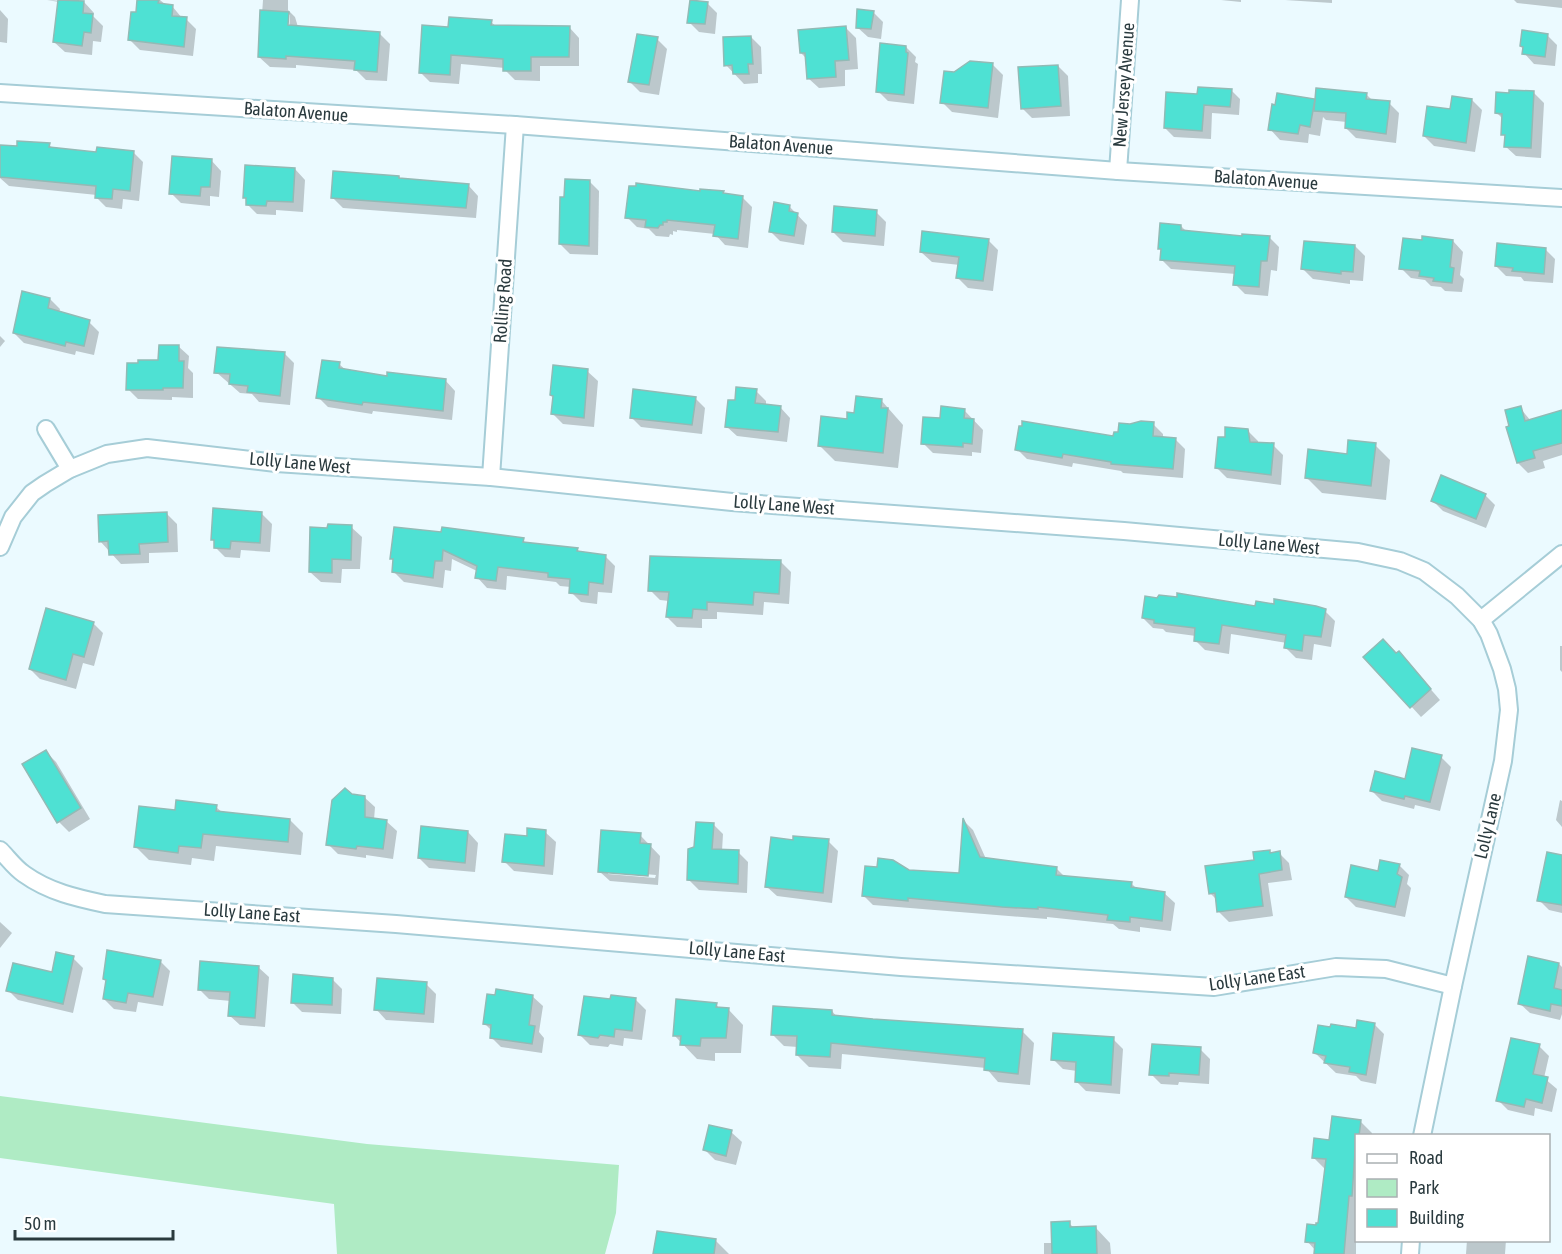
<svg xmlns="http://www.w3.org/2000/svg" width="1562" height="1254" viewBox="0 0 1562 1254" font-family="'Asap Condensed',sans-serif">
<style>
.green{fill:#afebc4}
.shadow{fill:#0003;fill-rule:evenodd}
.building{fill:#4ee1d3;stroke:#92bab5;stroke-width:1.5}
.lines{fill:none;stroke-linecap:round;stroke-linejoin:round}
.minor-casing{stroke:#a6cdd7;stroke-width:20}
.minor{stroke:#fff;stroke-width:16}
.labels{text-anchor:middle;stroke-width:6;stroke-linejoin:round;paint-order:stroke}
.street-label{font-size:18px;fill:#2a3a3e;stroke:#fff}
</style>
<rect width="100%" height="100%" fill="#ebfaff"/>
<!-- green -->
<path class="green" d="M 0,1096 L 367,1144 L 619,1165 L 616,1213 L 605,1254 L 337,1254 L 334,1204 L 0,1158 Z"/>
<!-- shadow -->
<g class="shadow">
<path d="M 47,0 L 84,2 L 94,13 L 93,16 L 103,26 L 101,42 L 93,41 L 92,55 L 65,52 L 54,42 L 59,2 Z"/>
<path d="M 139,0 L 160,0 L 166,5 L 172,6 L 182,18 L 186,19 L 196,29 L 193,56 L 140,50 L 130,40 L 137,14 Z"/>
<path d="M 263,0 L 288,0 L 288,10 L 295,17 L 298,27 L 380,34 L 390,44 L 387,81 L 366,80 L 356,70 L 296,65 L 296,68 L 270,67 L 259,57 ZM 287,12 L 290,15 L 289,33 L 286,33 Z"/>
<path d="M 1221,0 L 1241,0 L 1241,2 Z"/>
<path d="M 1285,0 L 1332,0 L 1332,3 Z"/>
<path d="M 1514,0 L 1562,0 L 1562,8 L 1517,3 Z"/>
<path d="M 707,3 L 717,13 L 715,34 L 699,32 L 689,22 Z"/>
<path d="M 0,10 L 8,19 L 7,43 L 0,42 Z"/>
<path d="M 873,12 L 883,22 L 881,39 L 868,37 L 857,27 Z"/>
<path d="M 491,22 L 497,27 L 569,27 L 579,38 L 579,66 L 540,66 L 540,81 L 515,80 L 505,70 L 505,68 L 461,64 L 459,84 L 430,82 L 420,72 L 449,29 Z"/>
<path d="M 846,28 L 856,38 L 858,69 L 845,70 L 845,86 L 819,88 L 808,78 L 807,59 L 801,53 Z"/>
<path d="M 1547,35 L 1557,45 L 1555,66 L 1534,64 L 1524,53 L 1524,49 L 1521,46 Z"/>
<path d="M 751,37 L 761,47 L 762,74 L 758,74 L 758,83 L 744,84 L 726,65 Z"/>
<path d="M 657,39 L 667,49 L 659,95 L 640,92 L 630,82 Z"/>
<path d="M 906,47 L 916,57 L 915,62 L 918,64 L 914,104 L 888,101 L 878,91 Z"/>
<path d="M 993,65 L 1003,75 L 998,118 L 952,112 L 942,102 L 954,74 Z"/>
<path d="M 1058,66 L 1068,76 L 1070,116 L 1032,118 L 1022,108 Z"/>
<path d="M 1231,90 L 1240,99 L 1239,115 L 1212,113 L 1211,139 L 1174,137 L 1165,128 L 1199,96 Z"/>
<path d="M 1534,93 L 1544,103 L 1541,158 L 1516,156 L 1505,146 L 1506,137 L 1503,134 L 1504,120 L 1497,113 Z"/>
<path d="M 1366,94 L 1373,101 L 1389,103 L 1399,113 L 1396,143 L 1356,138 L 1346,128 L 1347,122 L 1326,120 L 1323,117 L 1320,136 L 1309,134 L 1308,143 L 1280,140 L 1270,129 L 1314,100 L 1317,103 Z"/>
<path d="M 1472,100 L 1482,110 L 1475,152 L 1434,146 L 1424,136 Z"/>
<path d="M 49,145 L 54,149 L 97,154 L 133,152 L 143,162 L 139,201 L 123,199 L 122,209 L 106,207 L 96,197 L 97,195 L 9,186 L 0,178 L 0,147 L 18,148 Z"/>
<path d="M 211,160 L 221,171 L 219,197 L 210,196 L 210,206 L 181,203 L 171,193 Z"/>
<path d="M 295,169 L 305,180 L 303,212 L 276,210 L 276,215 L 257,214 L 247,204 L 248,200 L 245,197 Z"/>
<path d="M 399,177 L 401,179 L 468,185 L 478,196 L 476,218 L 343,208 L 333,198 Z"/>
<path d="M 589,181 L 599,191 L 598,255 L 570,254 L 560,244 L 566,198 Z"/>
<path d="M 637,188 L 742,197 L 752,207 L 748,248 L 725,245 L 715,234 L 677,230 L 677,232 L 673,231 L 673,235 L 670,234 L 669,237 L 656,236 L 649,229 L 637,227 L 627,217 Z"/>
<path d="M 789,206 L 807,225 L 804,245 L 780,241 L 770,231 Z"/>
<path d="M 876,212 L 886,222 L 884,246 L 843,242 L 833,232 Z"/>
<path d="M 1181,226 L 1187,232 L 1243,237 L 1269,237 L 1279,247 L 1277,271 L 1271,270 L 1268,296 L 1245,294 L 1235,284 L 1236,274 L 1171,269 L 1161,259 L 1162,251 L 1160,248 Z"/>
<path d="M 988,240 L 998,250 L 993,291 L 968,288 L 958,278 L 960,265 L 932,262 L 921,252 Z"/>
<path d="M 1453,241 L 1463,252 L 1460,275 L 1464,279 L 1462,292 L 1445,291 L 1441,287 L 1431,286 L 1425,280 L 1411,278 L 1401,268 Z"/>
<path d="M 1355,246 L 1365,256 L 1363,281 L 1350,280 L 1350,284 L 1313,279 L 1303,269 Z"/>
<path d="M 1545,249 L 1555,259 L 1553,283 L 1524,281 L 1521,277 L 1506,276 L 1496,266 Z"/>
<path d="M 50,299 L 60,309 L 59,313 L 89,322 L 99,332 L 94,355 L 76,351 L 75,355 L 24,343 L 14,333 Z"/>
<path d="M 0,336 L 5,341 L 0,347 Z"/>
<path d="M 178,346 L 189,356 L 188,368 L 193,373 L 193,398 L 172,397 L 172,400 L 138,399 L 128,389 Z"/>
<path d="M 284,353 L 294,363 L 290,405 L 259,402 L 252,394 L 240,393 L 216,372 Z"/>
<path d="M 339,364 L 347,371 L 388,378 L 445,380 L 455,391 L 452,420 L 373,411 L 372,414 L 328,407 L 318,397 Z"/>
<path d="M 587,371 L 598,381 L 594,427 L 563,424 L 553,414 L 554,398 L 551,395 Z"/>
<path d="M 756,391 L 766,401 L 766,406 L 780,407 L 790,418 L 787,442 L 737,436 L 726,426 L 736,402 Z"/>
<path d="M 695,398 L 705,408 L 702,434 L 641,427 L 631,417 Z"/>
<path d="M 881,400 L 903,425 L 898,468 L 835,461 L 820,446 L 855,414 Z"/>
<path d="M 1520,408 L 1531,421 L 1562,412 L 1562,455 L 1543,461 L 1545,468 L 1528,473 L 1518,463 Z"/>
<path d="M 964,410 L 983,430 L 981,453 L 972,452 L 972,456 L 933,453 L 923,443 L 942,420 Z"/>
<path d="M 1153,424 L 1163,434 L 1163,438 L 1175,439 L 1185,449 L 1183,478 L 1123,473 L 1121,471 L 1073,463 L 1072,467 L 1027,459 L 1017,449 L 1115,438 Z"/>
<path d="M 1248,431 L 1258,441 L 1258,444 L 1273,445 L 1283,455 L 1281,485 L 1227,478 L 1216,467 L 1226,439 Z"/>
<path d="M 1375,445 L 1390,460 L 1386,500 L 1322,493 L 1307,478 L 1348,455 Z"/>
<path d="M 1485,495 L 1495,505 L 1486,528 L 1443,511 L 1433,501 Z"/>
<path d="M 167,514 L 177,524 L 178,552 L 149,553 L 149,563 L 121,564 L 100,541 Z"/>
<path d="M 262,514 L 272,524 L 270,552 L 241,550 L 240,558 L 225,557 L 215,547 L 215,542 L 212,539 Z"/>
<path d="M 351,527 L 362,537 L 360,569 L 342,569 L 341,583 L 321,582 L 310,572 L 328,529 Z"/>
<path d="M 395,528 L 523,540 L 527,544 L 577,549 L 581,553 L 605,556 L 615,566 L 612,593 L 598,592 L 597,604 L 581,602 L 571,592 L 571,587 L 560,586 L 556,582 L 507,576 L 506,590 L 487,588 L 477,577 L 477,571 L 452,559 L 451,571 L 445,570 L 443,588 L 404,582 L 394,572 L 395,561 L 392,558 Z"/>
<path d="M 781,562 L 791,572 L 789,604 L 764,602 L 763,615 L 717,612 L 717,619 L 702,619 L 702,628 L 677,627 L 667,617 L 669,601 L 660,600 L 650,590 Z"/>
<path d="M 1257,608 L 1325,611 L 1335,621 L 1331,647 L 1314,644 L 1312,660 L 1296,658 L 1286,648 L 1287,643 L 1231,634 L 1229,654 L 1205,650 L 1195,640 L 1196,636 L 1166,632 L 1163,629 L 1153,628 L 1143,618 Z"/>
<path d="M 93,623 L 103,633 L 94,666 L 83,663 L 76,689 L 40,679 L 30,669 Z"/>
<path d="M 1560,646 L 1562,646 L 1562,672 L 1560,670 Z"/>
<path d="M 1396,654 L 1408,663 L 1440,700 L 1421,717 L 1366,657 Z"/>
<path d="M 46,752 L 56,762 L 90,819 L 69,832 L 59,822 Z"/>
<path d="M 1441,757 L 1451,767 L 1440,811 L 1415,805 L 1414,809 L 1382,801 L 1372,791 L 1406,780 Z"/>
<path d="M 352,795 L 364,797 L 375,807 L 374,820 L 386,821 L 397,831 L 393,859 L 366,855 L 366,858 L 338,854 L 328,844 Z"/>
<path d="M 1560,800 L 1562,801 L 1562,827 L 1556,820 Z"/>
<path d="M 216,807 L 223,813 L 290,820 L 303,833 L 301,855 L 216,846 L 214,861 L 192,858 L 191,865 L 149,860 L 136,847 L 176,812 Z"/>
<path d="M 964,821 L 973,830 L 986,859 L 1056,868 L 1065,877 L 1131,883 L 1138,890 L 1164,893 L 1175,903 L 1171,931 L 1140,927 L 1140,932 L 1119,929 L 1113,924 L 1047,917 L 1047,919 L 873,905 L 863,895 L 909,872 L 960,875 Z"/>
<path d="M 713,824 L 723,834 L 722,851 L 738,852 L 748,862 L 747,893 L 699,890 L 689,880 L 696,848 Z"/>
<path d="M 468,832 L 478,843 L 475,872 L 429,868 L 419,858 Z"/>
<path d="M 545,832 L 556,842 L 553,875 L 514,871 L 504,861 L 528,837 Z"/>
<path d="M 640,835 L 660,856 L 658,885 L 610,881 L 599,871 ZM 608,871 L 656,875 L 655,878 L 608,874 Z"/>
<path d="M 794,841 L 828,841 L 838,851 L 832,903 L 777,896 L 766,886 Z"/>
<path d="M 1269,851 L 1272,854 L 1279,853 L 1289,863 L 1292,880 L 1268,883 L 1273,916 L 1229,922 L 1219,912 L 1217,900 L 1210,893 Z"/>
<path d="M 1562,856 L 1562,913 L 1549,910 L 1539,900 Z"/>
<path d="M 1399,865 L 1409,875 L 1407,884 L 1411,888 L 1405,917 L 1356,907 L 1346,897 L 1379,873 Z"/>
<path d="M 0,922 L 12,933 L 0,948 Z"/>
<path d="M 73,958 L 83,968 L 73,1013 L 18,1000 L 8,990 L 53,974 Z"/>
<path d="M 160,961 L 170,971 L 163,1006 L 138,1002 L 136,1012 L 114,1009 L 104,999 L 107,982 L 104,979 Z"/>
<path d="M 1559,964 L 1562,967 L 1562,1014 L 1560,1020 L 1530,1013 L 1519,1003 Z"/>
<path d="M 258,967 L 269,977 L 265,1027 L 240,1025 L 229,1015 L 231,1001 L 209,999 L 199,989 Z"/>
<path d="M 332,979 L 342,989 L 341,1014 L 302,1012 L 292,1002 Z"/>
<path d="M 426,984 L 436,994 L 434,1023 L 386,1020 L 376,1009 Z"/>
<path d="M 532,996 L 543,1006 L 539,1032 L 544,1038 L 542,1053 L 501,1047 L 491,1037 L 492,1031 L 484,1023 Z"/>
<path d="M 636,1000 L 646,1010 L 642,1040 L 624,1038 L 623,1046 L 610,1044 L 608,1047 L 590,1045 L 580,1035 L 612,1001 Z"/>
<path d="M 716,1004 L 720,1009 L 728,1009 L 743,1025 L 741,1053 L 715,1053 L 715,1061 L 697,1059 L 674,1035 Z"/>
<path d="M 832,1011 L 837,1017 L 1022,1031 L 1034,1043 L 1030,1085 L 998,1082 L 986,1068 L 842,1054 L 841,1069 L 809,1067 L 797,1055 L 798,1047 L 784,1046 L 772,1034 Z"/>
<path d="M 1374,1024 L 1384,1034 L 1376,1084 L 1361,1081 L 1356,1076 L 1336,1073 L 1315,1053 L 1357,1030 Z"/>
<path d="M 1113,1039 L 1123,1049 L 1120,1094 L 1086,1091 L 1076,1081 L 1077,1071 L 1063,1069 L 1053,1059 Z"/>
<path d="M 1539,1046 L 1549,1056 L 1544,1078 L 1557,1089 L 1552,1112 L 1535,1108 L 1534,1116 L 1508,1110 L 1498,1100 Z"/>
<path d="M 1200,1049 L 1210,1059 L 1209,1084 L 1179,1082 L 1178,1085 L 1161,1084 L 1151,1074 Z"/>
<path d="M 1360,1121 L 1372,1133 L 1372,1136 L 1356,1136 L 1356,1254 L 1316,1254 L 1316,1251 L 1307,1241 L 1320,1225 L 1325,1169 L 1313,1157 L 1330,1142 Z"/>
<path d="M 731,1132 L 742,1142 L 736,1165 L 715,1160 L 705,1150 Z"/>
<path d="M 1069,1223 L 1074,1228 L 1095,1227 L 1110,1243 L 1111,1254 L 1044,1254 L 1044,1243 L 1053,1243 Z"/>
<path d="M 1467,1240 L 1506,1240 L 1505,1254 L 1466,1254 Z"/>
<path d="M 716,1241 L 729,1254 L 655,1254 Z"/>
</g>
<!-- building -->
<g class="building">
<path d="M 58,0 L 84,1 L 83,13 L 93,14 L 91,33 L 84,32 L 82,46 L 53,42 Z"/>
<path d="M 137,0 L 159,0 L 158,3 L 173,5 L 172,16 L 187,17 L 184,47 L 128,40 L 131,12 L 136,12 Z"/>
<path d="M 690,0 L 708,2 L 705,24 L 687,23 Z"/>
<path d="M 857,9 L 874,11 L 871,29 L 856,28 Z"/>
<path d="M 260,10 L 289,12 L 288,25 L 380,32 L 377,72 L 354,70 L 355,61 L 286,56 L 286,59 L 258,57 Z"/>
<path d="M 449,17 L 492,20 L 491,25 L 570,26 L 569,57 L 531,57 L 531,71 L 503,71 L 503,59 L 451,55 L 450,75 L 419,73 L 422,25 L 448,27 Z"/>
<path d="M 846,26 L 849,60 L 835,61 L 836,77 L 807,79 L 805,53 L 800,53 L 798,30 Z"/>
<path d="M 1522,30 L 1548,34 L 1545,57 L 1522,54 L 1523,47 L 1520,46 Z"/>
<path d="M 637,34 L 658,37 L 649,85 L 628,82 Z"/>
<path d="M 751,36 L 753,64 L 748,64 L 749,74 L 733,74 L 732,65 L 724,66 L 723,37 Z"/>
<path d="M 880,43 L 906,46 L 906,52 L 908,53 L 904,95 L 876,92 Z"/>
<path d="M 970,61 L 993,63 L 988,108 L 940,103 L 944,71 L 954,72 Z"/>
<path d="M 1058,65 L 1061,106 L 1021,109 L 1018,67 Z"/>
<path d="M 1198,87 L 1232,89 L 1230,107 L 1204,105 L 1202,131 L 1164,128 L 1166,92 L 1197,94 Z"/>
<path d="M 1316,88 L 1367,93 L 1366,99 L 1390,101 L 1386,134 L 1345,128 L 1346,113 L 1314,111 Z"/>
<path d="M 1509,90 L 1534,91 L 1531,148 L 1504,147 L 1505,135 L 1501,135 L 1502,114 L 1495,113 L 1496,92 L 1509,93 Z"/>
<path d="M 1277,93 L 1315,99 L 1310,127 L 1300,125 L 1298,134 L 1268,130 L 1272,104 L 1275,105 Z"/>
<path d="M 1452,96 L 1472,99 L 1466,143 L 1423,136 L 1427,106 L 1450,109 Z"/>
<path d="M 17,141 L 50,143 L 49,147 L 96,152 L 97,147 L 134,151 L 130,191 L 113,189 L 112,199 L 95,198 L 96,186 L 0,177 L 0,145 L 17,146 Z"/>
<path d="M 172,156 L 212,159 L 210,187 L 201,187 L 200,196 L 169,194 Z"/>
<path d="M 245,165 L 295,168 L 293,202 L 267,201 L 266,206 L 246,205 L 246,198 L 243,198 Z"/>
<path d="M 333,171 L 399,176 L 399,178 L 469,184 L 466,208 L 331,198 Z"/>
<path d="M 565,179 L 590,180 L 589,246 L 559,244 L 560,197 L 564,197 Z"/>
<path d="M 636,183 L 700,191 L 700,189 L 724,191 L 723,193 L 743,196 L 738,239 L 713,236 L 715,225 L 667,220 L 667,222 L 663,222 L 663,225 L 660,225 L 658,228 L 645,227 L 646,220 L 625,218 L 629,186 L 636,186 Z"/>
<path d="M 774,202 L 790,205 L 789,211 L 798,213 L 794,236 L 769,232 Z"/>
<path d="M 834,206 L 877,210 L 875,236 L 832,232 Z"/>
<path d="M 1160,223 L 1181,225 L 1181,230 L 1242,236 L 1242,234 L 1270,236 L 1267,261 L 1261,261 L 1259,287 L 1233,285 L 1235,266 L 1160,260 L 1161,249 L 1158,249 Z"/>
<path d="M 922,231 L 989,239 L 983,281 L 956,278 L 959,257 L 920,252 Z"/>
<path d="M 1422,236 L 1453,240 L 1450,267 L 1454,268 L 1452,283 L 1433,281 L 1434,278 L 1419,276 L 1420,271 L 1399,269 L 1403,238 L 1422,240 Z"/>
<path d="M 1304,241 L 1355,245 L 1353,272 L 1341,271 L 1341,274 L 1301,269 Z"/>
<path d="M 1497,243 L 1546,248 L 1544,274 L 1512,271 L 1513,268 L 1495,266 Z"/>
<path d="M 22,291 L 50,298 L 48,308 L 90,320 L 84,346 L 66,342 L 65,346 L 13,333 Z"/>
<path d="M 159,345 L 179,345 L 179,361 L 184,361 L 183,388 L 163,388 L 163,390 L 126,390 L 127,363 L 138,363 L 138,360 L 158,360 Z"/>
<path d="M 217,347 L 285,352 L 280,396 L 247,392 L 248,386 L 229,384 L 230,374 L 214,373 Z"/>
<path d="M 322,360 L 340,362 L 339,368 L 387,376 L 387,372 L 446,379 L 443,411 L 363,402 L 362,405 L 316,398 Z"/>
<path d="M 553,365 L 588,369 L 584,418 L 551,414 L 553,396 L 550,395 Z"/>
<path d="M 736,387 L 757,389 L 755,403 L 781,406 L 778,432 L 725,427 L 728,400 L 735,400 Z"/>
<path d="M 633,389 L 696,397 L 692,425 L 630,418 Z"/>
<path d="M 856,396 L 882,399 L 881,408 L 888,408 L 883,453 L 818,446 L 821,416 L 847,419 L 847,412 L 854,413 Z"/>
<path d="M 941,406 L 965,409 L 964,418 L 974,419 L 972,444 L 963,443 L 963,447 L 921,444 L 923,417 L 940,418 Z"/>
<path d="M 1521,406 L 1525,421 L 1562,410 L 1562,443 L 1533,451 L 1535,458 L 1517,463 L 1506,427 L 1509,426 L 1505,410 Z"/>
<path d="M 1022,421 L 1113,436 L 1114,432 L 1118,432 L 1119,423 L 1130,424 L 1141,421 L 1154,422 L 1153,436 L 1176,438 L 1173,469 L 1111,464 L 1111,462 L 1063,454 L 1062,458 L 1015,450 L 1019,426 L 1022,426 Z"/>
<path d="M 1225,427 L 1248,429 L 1250,442 L 1274,443 L 1271,475 L 1215,468 L 1218,437 L 1225,437 Z"/>
<path d="M 1348,440 L 1376,443 L 1371,486 L 1305,478 L 1308,449 L 1347,454 Z"/>
<path d="M 1441,475 L 1486,494 L 1476,519 L 1431,501 Z"/>
<path d="M 213,508 L 262,512 L 260,543 L 231,541 L 230,549 L 214,548 L 214,540 L 211,540 Z"/>
<path d="M 167,512 L 168,542 L 139,544 L 140,554 L 109,555 L 108,541 L 99,542 L 98,515 Z"/>
<path d="M 328,524 L 352,525 L 351,560 L 332,559 L 332,573 L 309,572 L 310,527 L 327,528 Z"/>
<path d="M 394,527 L 441,532 L 442,527 L 524,538 L 523,542 L 578,548 L 577,551 L 606,555 L 603,584 L 589,582 L 588,595 L 569,593 L 570,579 L 548,577 L 548,573 L 498,567 L 496,581 L 475,578 L 477,566 L 443,550 L 442,561 L 435,561 L 433,578 L 392,572 L 393,559 L 390,559 Z"/>
<path d="M 650,556 L 781,560 L 779,594 L 754,592 L 753,605 L 707,602 L 707,610 L 693,609 L 692,618 L 666,617 L 669,592 L 648,591 Z"/>
<path d="M 1177,593 L 1255,606 L 1256,601 L 1274,604 L 1274,599 L 1316,606 L 1326,609 L 1321,637 L 1304,635 L 1302,651 L 1284,648 L 1286,635 L 1222,625 L 1219,644 L 1194,641 L 1195,628 L 1154,623 L 1154,620 L 1142,618 L 1145,596 L 1157,598 L 1159,595 L 1177,597 Z"/>
<path d="M 46,608 L 94,622 L 84,657 L 73,654 L 66,680 L 29,669 Z"/>
<path d="M 1383,639 L 1396,653 L 1399,651 L 1431,689 L 1410,708 L 1363,657 Z"/>
<path d="M 1412,748 L 1442,755 L 1430,802 L 1405,796 L 1404,799 L 1370,791 L 1375,771 L 1405,779 Z"/>
<path d="M 46,750 L 81,808 L 57,823 L 22,764 Z"/>
<path d="M 345,788 L 352,794 L 365,796 L 365,817 L 387,820 L 383,849 L 357,846 L 356,849 L 326,845 L 332,800 Z"/>
<path d="M 176,800 L 217,805 L 216,811 L 290,819 L 288,842 L 203,834 L 201,848 L 179,846 L 178,853 L 134,847 L 139,806 L 175,810 Z"/>
<path d="M 963,818 L 980,857 L 1057,867 L 1056,875 L 1132,882 L 1131,887 L 1165,892 L 1162,921 L 1130,917 L 1130,922 L 1107,920 L 1108,915 L 1038,907 L 1038,909 L 1002,907 L 908,898 L 908,901 L 862,896 L 865,866 L 877,867 L 878,858 L 893,860 L 909,870 L 959,873 Z"/>
<path d="M 696,822 L 714,823 L 712,849 L 739,850 L 738,884 L 687,880 L 688,849 L 694,847 Z"/>
<path d="M 421,826 L 468,831 L 465,863 L 418,858 Z"/>
<path d="M 527,828 L 546,830 L 544,866 L 502,862 L 505,834 L 527,836 Z"/>
<path d="M 601,830 L 641,833 L 640,843 L 651,844 L 648,876 L 598,872 Z"/>
<path d="M 793,836 L 829,839 L 823,893 L 765,887 L 771,837 L 793,840 Z"/>
<path d="M 1270,850 L 1270,853 L 1280,851 L 1282,870 L 1259,874 L 1263,906 L 1217,912 L 1215,893 L 1209,894 L 1205,866 L 1254,860 L 1253,852 Z"/>
<path d="M 1547,852 L 1562,855 L 1562,905 L 1537,901 Z"/>
<path d="M 1380,860 L 1400,864 L 1397,874 L 1402,877 L 1395,907 L 1345,897 L 1351,865 L 1378,871 Z"/>
<path d="M 107,950 L 161,960 L 153,997 L 128,993 L 126,1003 L 103,999 L 106,980 L 103,979 Z"/>
<path d="M 56,952 L 74,956 L 63,1004 L 6,991 L 13,963 L 52,972 Z"/>
<path d="M 1528,956 L 1559,963 L 1554,988 L 1562,990 L 1562,1006 L 1551,1004 L 1550,1011 L 1518,1004 Z"/>
<path d="M 200,961 L 259,966 L 255,1018 L 228,1016 L 230,992 L 198,990 Z"/>
<path d="M 293,974 L 333,978 L 332,1005 L 291,1003 Z"/>
<path d="M 377,978 L 427,982 L 424,1014 L 374,1010 Z"/>
<path d="M 496,989 L 533,995 L 529,1025 L 535,1026 L 532,1044 L 490,1038 L 491,1025 L 483,1024 L 487,994 L 495,995 Z"/>
<path d="M 611,995 L 636,998 L 632,1031 L 615,1029 L 614,1037 L 600,1035 L 598,1038 L 578,1035 L 584,996 L 610,999 Z"/>
<path d="M 676,999 L 717,1003 L 716,1007 L 729,1008 L 726,1038 L 701,1038 L 700,1046 L 680,1045 L 681,1036 L 673,1036 Z"/>
<path d="M 773,1006 L 832,1010 L 832,1015 L 873,1019 L 1023,1029 L 1018,1074 L 984,1070 L 985,1058 L 831,1043 L 830,1057 L 796,1055 L 797,1036 L 771,1035 Z"/>
<path d="M 1357,1020 L 1375,1023 L 1366,1075 L 1349,1072 L 1350,1067 L 1324,1063 L 1326,1056 L 1313,1053 L 1318,1025 L 1330,1027 L 1331,1024 L 1356,1028 Z"/>
<path d="M 1053,1033 L 1114,1037 L 1111,1085 L 1075,1082 L 1076,1062 L 1051,1060 Z"/>
<path d="M 1511,1038 L 1540,1044 L 1533,1074 L 1548,1077 L 1542,1103 L 1526,1099 L 1524,1107 L 1496,1101 Z"/>
<path d="M 1152,1044 L 1201,1047 L 1199,1075 L 1169,1073 L 1169,1076 L 1149,1075 Z"/>
<path d="M 1332,1116 L 1361,1120 L 1359,1136 L 1356,1136 L 1352,1196 L 1349,1196 L 1344,1254 L 1314,1254 L 1315,1243 L 1305,1242 L 1307,1224 L 1316,1225 L 1316,1223 L 1318,1223 L 1326,1159 L 1312,1158 L 1314,1138 L 1329,1140 Z"/>
<path d="M 709,1125 L 732,1130 L 726,1156 L 703,1150 Z"/>
<path d="M 1070,1221 L 1070,1227 L 1096,1226 L 1097,1254 L 1052,1254 L 1051,1222 Z"/>
<path d="M 657,1231 L 716,1239 L 714,1254 L 653,1254 Z"/>
</g>
<g class="lines">
<defs>
<g id="minor">
<path d="M 0,93 L 515,125 L 1118,171 L 1562,198"/>
<path d="M 1118,171 L 1130,0"/>
<path d="M 46,429 L 70,469"/>
<path d="M 491,477 L 515,125"/>
<path d="M 0,547 L 13,517 L 32,493 L 45,484 L 70,469 L 107,454 L 147,448 L 276,463 L 491,477 L 732,502 L 1124,531 L 1358,552 L 1400,561 L 1424,571 L 1457,596 L 1481,620 L 1489,634 L 1502,669 L 1507,689 L 1509,710 L 1503,761 L 1453,986 L 1422,1136"/>
<path d="M 1481,620 L 1562,554"/>
<path d="M 0,850 C 8,858 15,868 24,874 C 49,892 77,898 105,904 L 396,924 L 901,967 L 1214,987 L 1336,967 L 1386,969 L 1453,986"/>
<path d="M 1410,1254 L 1411,1240"/>
</g>
</defs>
<!-- minor casing -->
<use href="#minor" class="minor-casing"/>
<!-- minor -->
<use href="#minor" class="minor"/>
</g>
<g class="labels">
<!-- street labels -->
<g class="street-label">
<text transform="translate(1124 85) rotate(-86)" y="6">New Jersey Avenue</text>
<text transform="translate(296 112) rotate(4)" y="6">Balaton Avenue</text>
<text transform="translate(781 145) rotate(4)" y="6">Balaton Avenue</text>
<text transform="translate(1266 180) rotate(4)" y="6">Balaton Avenue</text>
<text transform="translate(503 301) rotate(-86)" y="6">Rolling Road</text>
<text transform="translate(300 463) rotate(5)" y="6">Lolly Lane West</text>
<text transform="translate(784 505) rotate(4)" y="6">Lolly Lane West</text>
<text transform="translate(1269 544) rotate(5)" y="6">Lolly Lane West</text>
<text transform="translate(1488 826) rotate(-77)" y="6">Lolly Lane</text>
<text transform="translate(252 913) rotate(4)" y="6">Lolly Lane East</text>
<text transform="translate(737 952) rotate(5)" y="6">Lolly Lane East</text>
<text transform="translate(1257 978) rotate(-8)" y="6">Lolly Lane East</text>
</g>
</g>
<!-- legend -->
<rect x="1355" y="1134" width="195" height="108" fill="#ffffff" stroke="#aab0b2" stroke-width="1.5"/>
<rect x="1367" y="1154" width="30" height="9" fill="#ffffff" stroke="#aab0b2" stroke-width="1.5"/>
<text x="1409" y="1164" font-size="18" fill="#2a3a3e">Road</text>
<rect x="1367" y="1179" width="30" height="18" fill="#afebc4" stroke="#aab0b2" stroke-width="1.5"/>
<text x="1409" y="1194" font-size="18" fill="#2a3a3e">Park</text>
<rect x="1367" y="1209" width="30" height="18" fill="#4ee1d3" stroke="#aab0b2" stroke-width="1.5"/>
<text x="1409" y="1224" font-size="18" fill="#2a3a3e">Building</text>
<!-- scale -->
<path d="M15 1230v9h158v-9" fill="none" stroke="#2a3a3e" stroke-width="3"/>
<text x="24" y="1230" font-size="18" fill="#2a3a3e" stroke="#ffffff" stroke-width="4.5" paint-order="stroke">50 m</text>
</svg>
